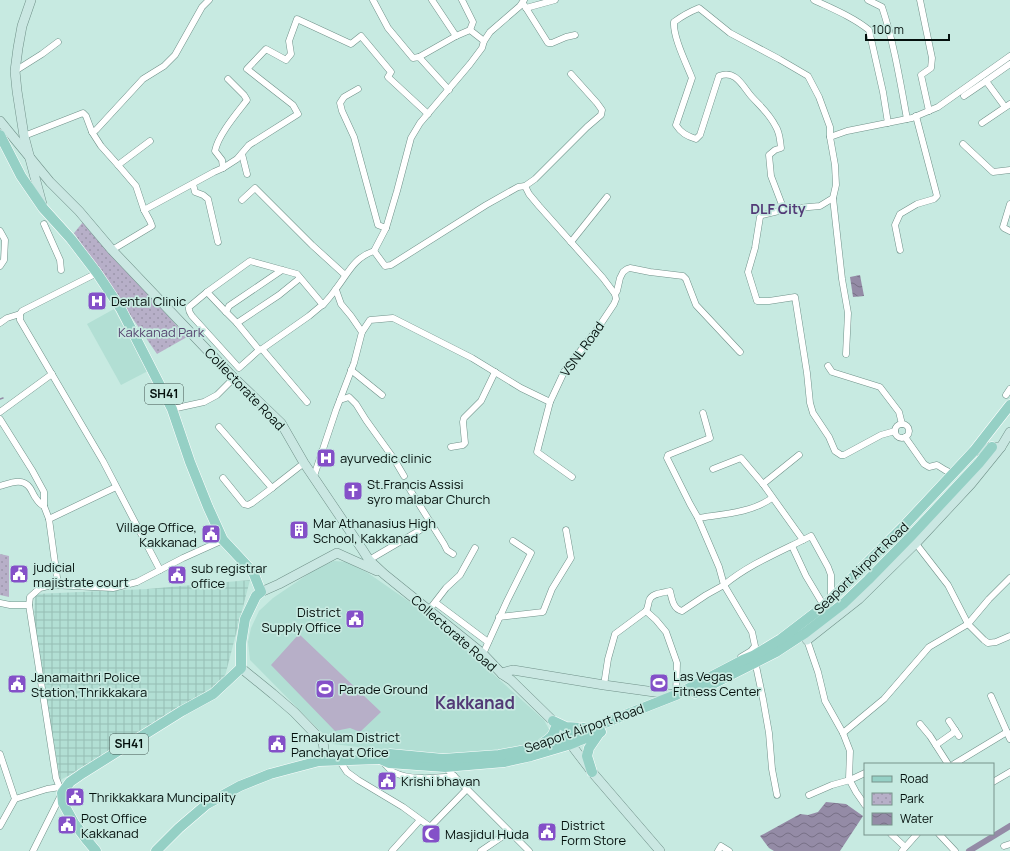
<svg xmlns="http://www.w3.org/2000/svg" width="1010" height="851" viewBox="0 0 1010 851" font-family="Manrope,sans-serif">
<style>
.built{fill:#b2dfd4}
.industrial{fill:url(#industrial-grid)}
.park{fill:url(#park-dots)}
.pitch{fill:#b7afc8}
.water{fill:url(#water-waves)}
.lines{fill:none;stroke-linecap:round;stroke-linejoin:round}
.stream{stroke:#948ba6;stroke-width:1.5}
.canal{stroke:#948ba6;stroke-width:6}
.street-casing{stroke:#709189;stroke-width:7}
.secondary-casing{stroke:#709189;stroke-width:10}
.primary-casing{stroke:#fff;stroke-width:11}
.street{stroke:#fff;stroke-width:6}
.secondary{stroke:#cae7e2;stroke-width:9}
.primary{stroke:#95d0c5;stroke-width:10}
.labels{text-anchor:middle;stroke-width:3.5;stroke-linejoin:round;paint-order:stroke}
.shield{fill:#c7eae1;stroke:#3e514d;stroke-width:1}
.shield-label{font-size:12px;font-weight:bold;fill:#04100d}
.poi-label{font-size:13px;fill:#04100d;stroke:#c7eae1;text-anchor:start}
.park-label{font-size:13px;fill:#574771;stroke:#c7eae1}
.street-label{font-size:13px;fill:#04100d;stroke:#c7eae1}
.neighbourhood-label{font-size:14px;font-weight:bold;fill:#523a76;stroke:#c7eae1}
.district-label{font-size:17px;font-weight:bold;fill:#523a76;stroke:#c7eae1}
</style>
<defs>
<pattern id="industrial-grid" width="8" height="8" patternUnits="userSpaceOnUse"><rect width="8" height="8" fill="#b2dfd4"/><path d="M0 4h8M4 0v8" fill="none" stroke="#97beb5"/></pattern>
<pattern id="park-dots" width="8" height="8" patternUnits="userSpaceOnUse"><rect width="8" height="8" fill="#b7afc8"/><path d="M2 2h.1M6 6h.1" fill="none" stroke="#9c96ab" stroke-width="1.8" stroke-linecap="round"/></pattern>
<pattern id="water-waves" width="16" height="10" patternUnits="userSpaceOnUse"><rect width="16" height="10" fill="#948ba6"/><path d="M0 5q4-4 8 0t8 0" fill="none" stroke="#777086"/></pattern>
</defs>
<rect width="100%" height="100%" fill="#c7eae1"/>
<!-- built -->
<g class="built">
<path d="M 114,309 L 148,371 L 121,385 L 87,324 Z"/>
<path d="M 334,561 L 347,562 L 368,573 L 427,614 L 544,720 L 551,733 L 543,741 L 522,747 L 487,753 L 452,754 L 390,751 L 333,744 L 250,660 L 248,642 L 251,628 L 259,611 L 273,598 L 317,568 Z"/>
</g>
<!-- industrial -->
<path class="industrial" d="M 250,580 L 224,680 L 70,775 L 60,780 L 34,622 L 35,594 L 147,589 Z"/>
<!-- park -->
<g class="park">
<path d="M 83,222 L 187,337 L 157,354 L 74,233 Z"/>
<path d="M 0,554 L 9,556 L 9,597 L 0,595 Z"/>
</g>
<!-- pitch -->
<path class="pitch" d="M 299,634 L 381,712 L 360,732 L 350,728 L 335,731 L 271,665 Z"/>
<!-- water -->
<g class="water">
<path d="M 860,275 L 864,296 L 853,297 L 850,277 Z"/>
<path d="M 826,802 L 846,804 L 863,816 L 840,851 L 774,851 L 769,848 L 760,836 L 800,814 L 808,815 L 818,812 Z"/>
</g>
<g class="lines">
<!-- stream -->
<path class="stream" d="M 0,399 L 3,398"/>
<!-- canal -->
<path class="canal" d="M 969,851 L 1010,826"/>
<defs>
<g id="street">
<path d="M 373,0 L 388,28 L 413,58 L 419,57 L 449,90"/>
<path d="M 432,0 L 456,36 L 470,30 L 484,41"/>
<path d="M 462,0 L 473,22 L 470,30"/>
<path d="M 814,0 C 833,9 853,17 869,30 L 883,92 L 888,123"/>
<path d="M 868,0 L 882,7 C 894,43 900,81 907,119"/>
<path d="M 920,0 L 932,58 L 931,68 L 921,75 L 929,111"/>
<path d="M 524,5 L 526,8 L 555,0"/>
<path d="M 526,8 L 548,43 L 552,43 L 566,37 L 575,35"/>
<path d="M 419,57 L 456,36"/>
<path d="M 15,71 L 42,54 L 58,42"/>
<path d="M 986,81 L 1010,64"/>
<path d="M 358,89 L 344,97 L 340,103 L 342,111 L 354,137 L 378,225 L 386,228"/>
<path d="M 964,96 L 986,81 L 1005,107"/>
<path d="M 982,123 L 1010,104"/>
<path d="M 92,132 L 96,130 L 143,79 L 164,66 L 175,55 L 202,7 L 209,0"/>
<path d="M 24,136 L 83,113 L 86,116 L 92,132 L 101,146 L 118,165 L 136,186 L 144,210 L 150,221 L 152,226 L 112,250"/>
<path d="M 830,137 L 847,131 L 912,118 L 938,107 L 1010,56"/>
<path d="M 963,144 L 993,172 L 1010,170"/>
<path d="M 242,154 L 247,174"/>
<path d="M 118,165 L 150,141"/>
<path d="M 223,168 L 237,159 L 249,145 L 298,114 L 293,105 L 247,69 L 266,49 L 286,60 L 291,54 L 289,41 L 297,19 L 351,44 L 361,36 L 391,72 L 388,77 L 428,114"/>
<path d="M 193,184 L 195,192 L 203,195 L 208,199 L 218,242"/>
<path d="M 833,198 L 820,206 L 787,209 L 762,215 L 760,217 L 755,248 L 748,272 L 757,301 L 769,301 L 795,297 L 807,373 L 810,403 L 813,413 L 829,437 L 835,451 L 841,455 L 844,455 L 881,435 L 895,431"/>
<path d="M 242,200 L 255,188 L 312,245 L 345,275"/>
<path d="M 1010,204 L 1003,227 L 1004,228 L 1010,231"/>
<path d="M 144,210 L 214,172 L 223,168 L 222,160 L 215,151 C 218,135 237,113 247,100 L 244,95 L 228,79"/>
<path d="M 784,210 L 771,176 L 769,155 L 775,150 L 781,148 C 780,141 780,133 776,127 C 769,113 762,108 752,97 C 743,87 736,69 719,76 L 700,135 L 696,139 C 687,136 681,133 676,125 L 692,78 C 686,63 673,37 674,22 C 682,16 689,12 699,8 L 730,33 L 779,59 L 808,76 L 819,97 L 830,127 L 830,137 L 835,165 L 836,185 L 833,198 L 842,279 L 848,313 L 846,354"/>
<path d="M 44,224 L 60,260 L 61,270"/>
<path d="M 0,231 L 5,240 L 4,260 L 0,266"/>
<path d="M 571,242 L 607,197"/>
<path d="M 900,250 L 895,225 L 900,214 L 917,204 L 934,199 L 937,196 L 916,116"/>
<path d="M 374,251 L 385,266 L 391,265 L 486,205 L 518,187 L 525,186 L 535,179 L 587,127 L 601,115 L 602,110 L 597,103 L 571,74"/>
<path d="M 97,273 L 22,311 L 20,314 L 20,320 L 103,461 L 160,570"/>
<path d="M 207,292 L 226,312 L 237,323 L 259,350"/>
<path d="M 615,294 L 617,291 L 620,278 L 623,272 L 627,269 L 630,268 L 650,272 L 683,276 L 686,279 L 696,305 L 740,352"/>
<path d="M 323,305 L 297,274 L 250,261 L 207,292 L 189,307 C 188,311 190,313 192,316 L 239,368 L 259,350 L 262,349 L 309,316 L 321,306 L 323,305 C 327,300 332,295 335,290 C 348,274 353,258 374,251 L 386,228 L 397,191 L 411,138 L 420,123 L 470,64 L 482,48 L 484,41 L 490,32 L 520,6 L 524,0"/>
<path d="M 226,312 L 229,306 L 282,270"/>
<path d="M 0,323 L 7,318 L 20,314"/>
<path d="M 237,323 L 279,295 L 300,278"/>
<path d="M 362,332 L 370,320 L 393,318 L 472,358 L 521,388 L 550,402 L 564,372 L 598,328 L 614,304 L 616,299 L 615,294 L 603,278 L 539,206 L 529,194 L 525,186"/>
<path d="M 262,349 L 307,402"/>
<path d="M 828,366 L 832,372 L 880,387 L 899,412 L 902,424"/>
<path d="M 351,370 L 382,395"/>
<path d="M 1006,395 L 1010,389"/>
<path d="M 340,400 L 349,397 L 356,404 L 366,420 L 394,459 L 404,476"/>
<path d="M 550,402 L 537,452 L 572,477"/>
<path d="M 172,409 L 204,402 L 217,395 L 234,378"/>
<path d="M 0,412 L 52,374"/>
<path d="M 0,419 L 32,470 L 44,492 L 44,506"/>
<circle cx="902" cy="431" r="7"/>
<path d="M 219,427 L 272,488 L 304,463"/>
<path d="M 905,437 L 924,464 L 929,467 L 937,465 L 945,470 L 953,474"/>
<path d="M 451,447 L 463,445 L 465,443 L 463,422 L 464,418 L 481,401 L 495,372"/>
<path d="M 713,469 L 741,458 L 763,484 L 803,540"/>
<path d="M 314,476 L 336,410 L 354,363 L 362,332 L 351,316 L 341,304 L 336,290"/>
<path d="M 223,478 L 244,504 L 248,505 L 252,503 L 272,488"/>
<path d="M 763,484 L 799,455"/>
<path d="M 407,485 L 444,544 L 447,550 L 453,554"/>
<path d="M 0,486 C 10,483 23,477 30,488 C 32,491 33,494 35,497 C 38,501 39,504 44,506 L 49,519 L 58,585"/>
<path d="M 698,518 C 723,514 751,513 772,498"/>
<path d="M 49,519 L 116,487"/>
<path d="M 903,527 L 948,585 L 968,624 L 984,640 L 988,643 L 996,642 L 1010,636"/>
<path d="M 792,546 L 806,576 L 824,606"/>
<path d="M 369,560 L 432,523"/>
<path d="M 0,603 L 10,605 L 29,605"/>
<path d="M 436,603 L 488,642"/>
<path d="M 429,610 L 446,588 L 460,575 L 475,548"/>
<path d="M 646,611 L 656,620 L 666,632 L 677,663 L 676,695"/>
<path d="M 499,617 L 543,612 L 552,589 L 571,558 L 566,530"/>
<path d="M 807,640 L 818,672 L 825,701 L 843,733 L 850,751 L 849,779 L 856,792 L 865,805"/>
<path d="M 483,654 L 507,601 L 531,553 L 513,541"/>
<path d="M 741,657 L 751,651 L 755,646 L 752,632 L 724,585 C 749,564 782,551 811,536 L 828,567 L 831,575 L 831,599"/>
<path d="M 755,661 L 763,699 L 769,733 L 772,769 L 777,795"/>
<path d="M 604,685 L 608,659 L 615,634 L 646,611 C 648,608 648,605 649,601 C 651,593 663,593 670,591 C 672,599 673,609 682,611 L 706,595 L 724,585 L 719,567 L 698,518 L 690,504 L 667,458 L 668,455 L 710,438 L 703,413"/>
<path d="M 991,696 L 1010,739"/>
<path d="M 949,721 L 959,736"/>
<path d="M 920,724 L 930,736 L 948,764"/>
<path d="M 843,733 L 884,699 L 929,647 L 968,624 L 989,599 L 1010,578"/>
<path d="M 936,745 L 953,733 L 955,730"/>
<path d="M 0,754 L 15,799 L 0,826"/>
<path d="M 339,760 L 347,772 L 358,780 L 403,807 L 429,826 L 432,825 L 467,789"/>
<path d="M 384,763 C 387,766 390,770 393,772 C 410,781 436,778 454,776"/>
<path d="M 954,764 L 1007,732"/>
<path d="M 445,767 L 529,851"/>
<path d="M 993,782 L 1010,772"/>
<path d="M 809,795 L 832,785 L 850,780 L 865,773"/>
<path d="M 15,799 L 47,789 L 60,787"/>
<path d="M 891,834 L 905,847"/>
<path d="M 939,834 L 955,851"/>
<path d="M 1004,846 L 1010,844"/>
<path d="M 33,851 L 62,793 L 56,778 L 29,605 L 30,597 L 40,588 L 52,585 L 113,588 L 137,582 L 183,558 L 223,540"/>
<path d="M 392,851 L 420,820"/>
<path d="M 481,851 L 509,832"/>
<path d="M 718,851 L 721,846 L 729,851"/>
<path d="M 902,851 L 917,834"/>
</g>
<g id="secondary">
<path d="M 31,0 L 22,26 L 18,48 L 15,71 L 17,91 L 24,136 L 42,204"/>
<path d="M 0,121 L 50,182 L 79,211 L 112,250 L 230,374 L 281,423 L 304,463 L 362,549 L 369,560 L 384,574 L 483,654 L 502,674 L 511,680 L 553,721 L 592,772 L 660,851"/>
<path d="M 974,451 L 992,447 L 1001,447 L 1010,432"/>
<path d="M 261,592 L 279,584 L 337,553 L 377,571"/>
<path d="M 805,633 L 807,640 L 859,599 L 916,543 L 971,484 L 1001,447"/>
<path d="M 241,668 L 273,694 L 294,712 L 323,742 L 324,749 L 319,761"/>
<path d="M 502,674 L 505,672 L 513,670 L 604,685 L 676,695"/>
</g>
<g id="primary">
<path d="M 0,135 L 21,176 L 43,208 L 71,239 L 97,273 L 121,309 L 172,409 L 190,462 L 208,507 L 223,540 L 253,572 L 261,592 L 256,596 L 245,619 L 241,644 L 241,668 L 213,694 L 182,711 L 83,773 L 70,782 L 62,793 L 63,803 L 74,823 L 86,839 L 96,851"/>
<path d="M 695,693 L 776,652 L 805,633 L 844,603 L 868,580 L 910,537 L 979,463 L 992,447"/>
<path d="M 553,721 L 566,727 L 584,728"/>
<path d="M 543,743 C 549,739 553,737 555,729"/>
<path d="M 380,759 L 389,763 L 445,767 L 504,762 L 531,756 L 568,745 L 601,732"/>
<path d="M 592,772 L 587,756 L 589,748 L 600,732"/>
<path d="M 156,851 L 179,828 L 207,804 L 240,786 L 270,774 L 319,761 L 380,759 L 390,754 L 443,759 L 499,755 L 536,748 L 592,728 L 676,695 L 743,660 L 753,656 L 781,639 L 824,606 L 903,527 L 974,451 L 1010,405"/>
</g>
</defs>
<!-- street casing -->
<use href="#street" class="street-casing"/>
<!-- secondary casing -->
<use href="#secondary" class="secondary-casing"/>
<!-- primary casing -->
<use href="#primary" class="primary-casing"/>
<!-- street -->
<use href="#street" class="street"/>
<!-- secondary -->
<use href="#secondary" class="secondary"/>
<!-- primary -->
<use href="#primary" class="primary"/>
</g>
<!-- icons -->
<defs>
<symbol id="hospital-square" viewBox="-11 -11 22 22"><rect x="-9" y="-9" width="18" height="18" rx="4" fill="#8450c8" stroke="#c7eae1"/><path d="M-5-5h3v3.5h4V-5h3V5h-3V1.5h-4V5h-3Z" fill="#fff"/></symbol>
<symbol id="church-square" viewBox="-11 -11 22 22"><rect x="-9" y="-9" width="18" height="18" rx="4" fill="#8450c8" stroke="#c7eae1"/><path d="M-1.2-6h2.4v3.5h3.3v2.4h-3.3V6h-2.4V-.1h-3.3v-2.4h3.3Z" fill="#fff"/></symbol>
<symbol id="building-square" viewBox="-11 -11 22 22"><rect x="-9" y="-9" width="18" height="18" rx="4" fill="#8450c8" stroke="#c7eae1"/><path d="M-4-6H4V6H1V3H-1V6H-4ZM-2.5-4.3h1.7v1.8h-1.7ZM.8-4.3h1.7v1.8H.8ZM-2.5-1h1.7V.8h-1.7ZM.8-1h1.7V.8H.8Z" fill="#fff"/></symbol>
<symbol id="civic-square" viewBox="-11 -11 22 22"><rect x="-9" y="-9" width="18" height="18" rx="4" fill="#8450c8" stroke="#c7eae1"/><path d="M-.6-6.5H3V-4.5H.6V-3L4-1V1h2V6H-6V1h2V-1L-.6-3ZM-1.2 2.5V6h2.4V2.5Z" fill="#fff"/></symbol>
<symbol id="stadium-square" viewBox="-11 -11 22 22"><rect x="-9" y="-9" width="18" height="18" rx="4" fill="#8450c8" stroke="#c7eae1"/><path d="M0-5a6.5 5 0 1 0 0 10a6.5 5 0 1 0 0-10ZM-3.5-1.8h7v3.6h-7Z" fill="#fff"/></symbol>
<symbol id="mosque-square" viewBox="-11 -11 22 22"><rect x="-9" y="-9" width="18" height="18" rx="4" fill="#8450c8" stroke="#c7eae1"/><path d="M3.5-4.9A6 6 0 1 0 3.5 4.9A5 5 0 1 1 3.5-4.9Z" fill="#fff"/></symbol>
</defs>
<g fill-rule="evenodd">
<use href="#hospital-square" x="86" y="290" width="22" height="22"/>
<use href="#hospital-square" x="315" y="447" width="22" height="22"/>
<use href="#church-square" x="342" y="480" width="22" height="22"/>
<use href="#building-square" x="288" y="519" width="22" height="22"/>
<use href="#civic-square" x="200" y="523" width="22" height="22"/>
<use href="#civic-square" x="8" y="563" width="22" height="22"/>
<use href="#civic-square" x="166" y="564" width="22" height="22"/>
<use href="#civic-square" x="344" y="608" width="22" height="22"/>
<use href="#stadium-square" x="648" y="672" width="22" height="22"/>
<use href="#civic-square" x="6" y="673" width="22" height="22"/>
<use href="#stadium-square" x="314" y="678" width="22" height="22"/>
<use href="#civic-square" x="266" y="733" width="22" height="22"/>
<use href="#civic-square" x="376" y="770" width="22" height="22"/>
<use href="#civic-square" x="64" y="786" width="22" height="22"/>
<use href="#civic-square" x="56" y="814" width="22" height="22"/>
<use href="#civic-square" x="536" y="821" width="22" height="22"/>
<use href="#mosque-square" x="420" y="823" width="22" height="22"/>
</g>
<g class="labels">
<!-- shield labels -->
<g class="shield">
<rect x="145" y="384" width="38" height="20" rx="3"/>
<rect x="110" y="734" width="38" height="20" rx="3"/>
</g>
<g class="shield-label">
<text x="164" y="398">SH41</text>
<text x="129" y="748">SH41</text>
</g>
<!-- poi labels -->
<g class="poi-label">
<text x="111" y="306">Dental Clinic</text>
<text x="340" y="463">ayurvedic clinic</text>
<text x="367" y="489">St.Francis Assisi<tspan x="367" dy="15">syro malabar Church</tspan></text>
<text x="313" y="528">Mar Athanasius High<tspan x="313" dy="15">School, Kakkanad</tspan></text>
<text x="197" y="532" text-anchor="end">Village Office,<tspan x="197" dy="15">Kakkanad</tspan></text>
<text x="33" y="572">judicial<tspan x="33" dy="15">majistrate court</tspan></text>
<text x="191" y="573">sub registrar<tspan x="191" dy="15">office</tspan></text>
<text x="341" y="617" text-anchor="end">District<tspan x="341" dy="15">Supply Office</tspan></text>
<text x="673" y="681">Las Vegas<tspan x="673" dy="15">Fitness Center</tspan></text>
<text x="31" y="682">Janamaithri Police<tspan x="31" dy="15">Station,Thrikkakara</tspan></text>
<text x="339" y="694">Parade Ground</text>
<text x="291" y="742">Ernakulam District<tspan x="291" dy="15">Panchayat Ofice</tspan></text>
<text x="401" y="786">Krishi bhavan</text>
<text x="89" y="802">Thrikkakkara Muncipality</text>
<text x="81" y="823">Post Office<tspan x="81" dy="15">Kakkanad</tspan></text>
<text x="561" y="830">District<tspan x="561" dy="15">Form Store</tspan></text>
<text x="445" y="839">Masjidul Huda</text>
</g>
<!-- park labels -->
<g class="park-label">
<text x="161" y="337">Kakkanad Park</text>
</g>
<!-- street labels -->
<g class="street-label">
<text transform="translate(582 349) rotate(-54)" y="5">VSNL Road</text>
<text transform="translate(245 389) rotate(46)" y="5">Collectorate Road</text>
<text transform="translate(861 568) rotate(-44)" y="5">Seaport Airport Road</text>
<text transform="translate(454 633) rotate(41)" y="5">Collectorate Road</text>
<text transform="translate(584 728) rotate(-19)" y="5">Seaport Airport Road</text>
</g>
<!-- neighbourhood labels -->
<g class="neighbourhood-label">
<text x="778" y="214">DLF City</text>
</g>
<!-- district labels -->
<g class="district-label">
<text x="475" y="709">Kakkanad</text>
</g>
</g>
<!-- legend -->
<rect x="864" y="763" width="130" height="72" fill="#c7eae1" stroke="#79938c"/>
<rect x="872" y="776" width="20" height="6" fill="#95d0c5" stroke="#79938c"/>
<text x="900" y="783" font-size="12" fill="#04100d">Road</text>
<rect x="872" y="793" width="20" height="12" fill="url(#park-dots)" stroke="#79938c"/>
<text x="900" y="803" font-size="12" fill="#04100d">Park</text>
<rect x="872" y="813" width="20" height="12" fill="url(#water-waves)" stroke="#79938c"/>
<text x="900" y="823" font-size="12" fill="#04100d">Water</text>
<!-- scale -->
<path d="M866 34v6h83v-6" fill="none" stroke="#04100d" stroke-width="2"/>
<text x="872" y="34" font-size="12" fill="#04100d" stroke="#c7eae1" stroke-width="3" paint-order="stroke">100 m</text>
</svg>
